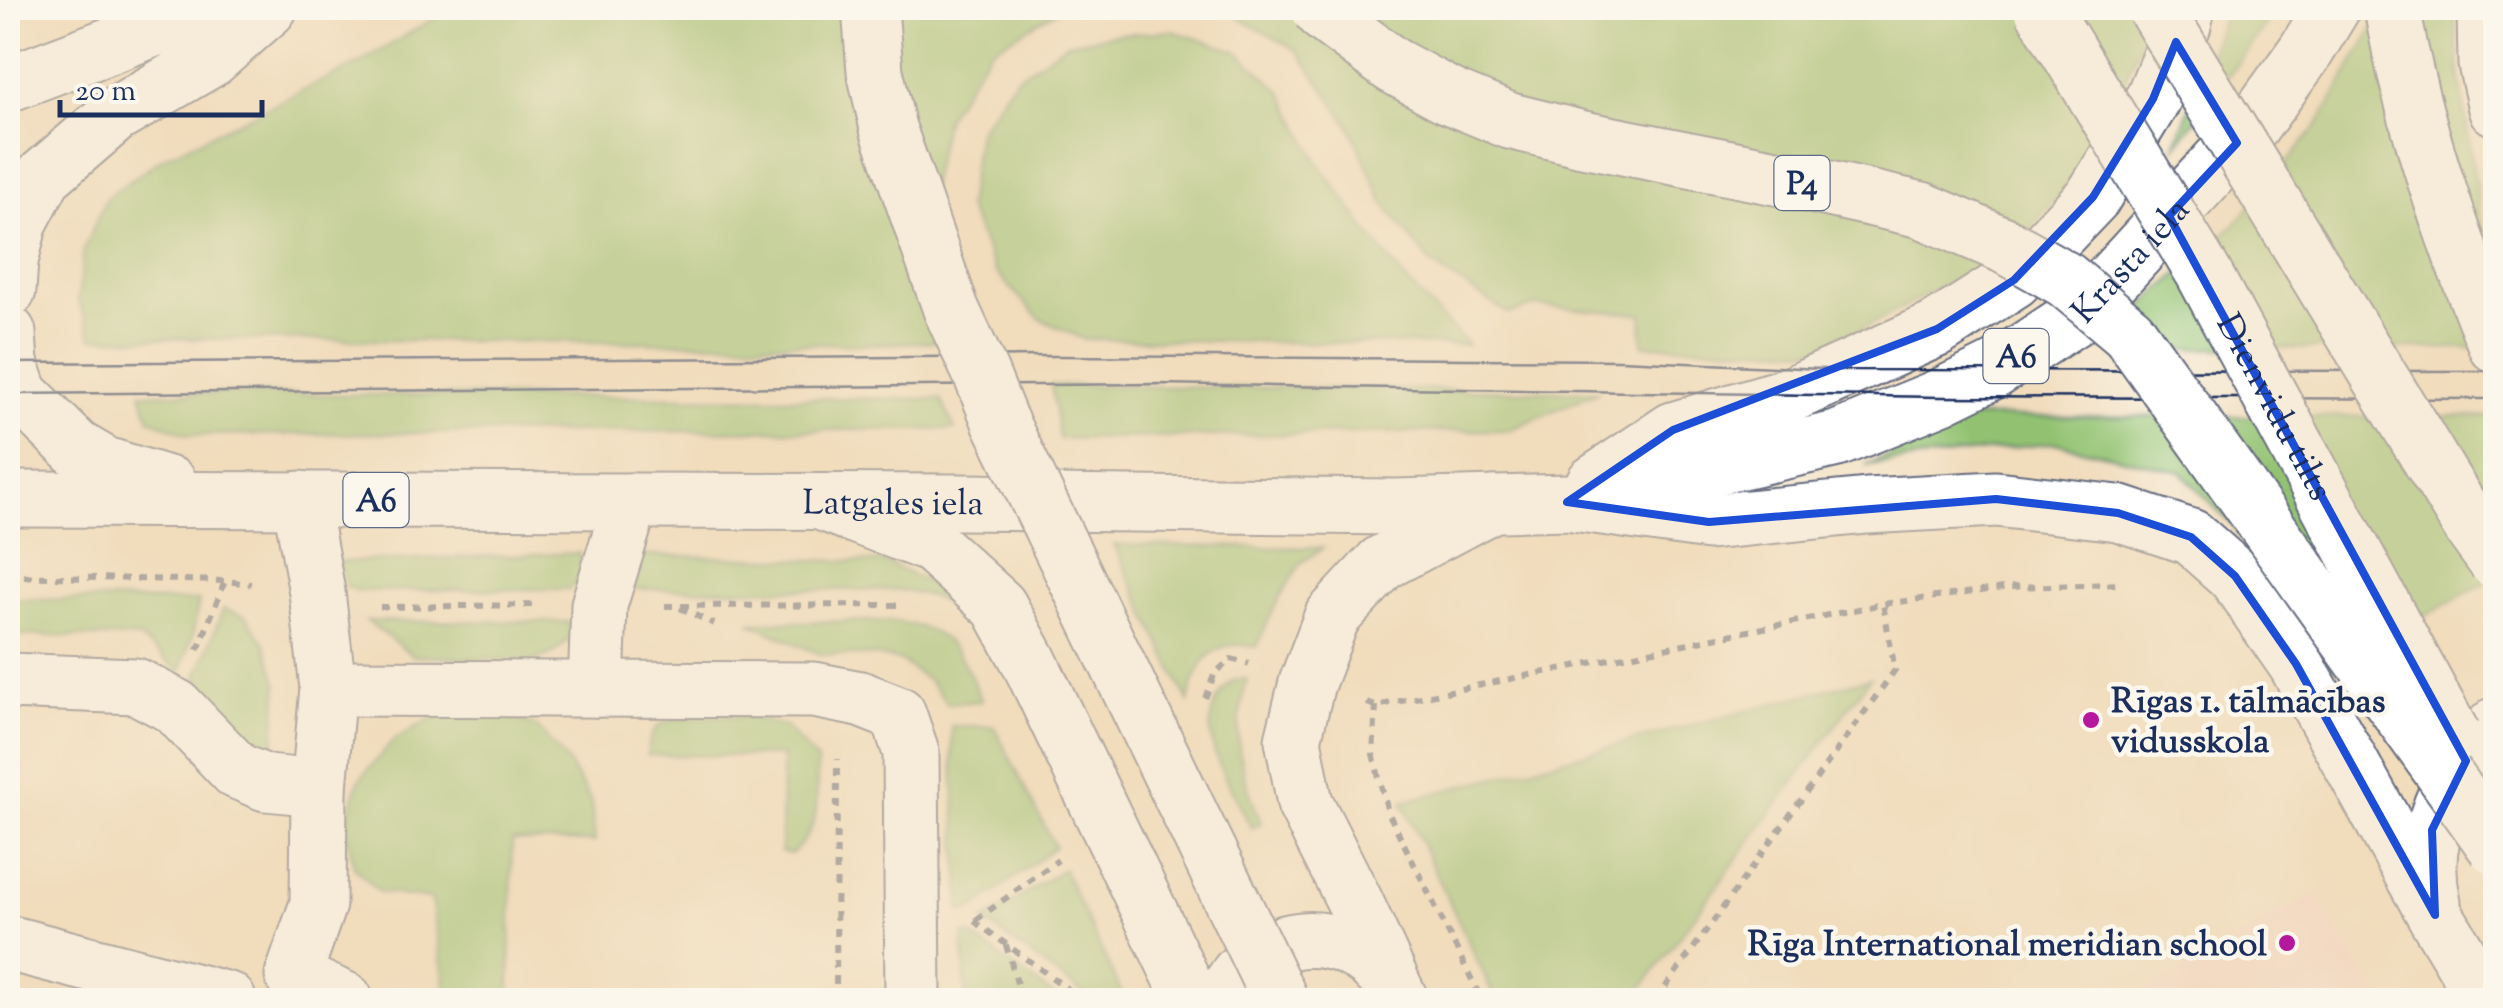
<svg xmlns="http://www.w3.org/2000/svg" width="2503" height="1008" viewBox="0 0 2503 1008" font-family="'Sorts Mill Goudy',serif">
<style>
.built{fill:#f6d1c5}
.green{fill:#92c271;stroke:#567868;stroke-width:2.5}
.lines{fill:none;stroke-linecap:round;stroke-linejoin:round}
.minor-casing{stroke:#666c7f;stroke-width:59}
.highway-casing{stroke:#666c7f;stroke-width:59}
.path{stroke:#666c7f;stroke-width:6;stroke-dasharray:8 8;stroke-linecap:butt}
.minor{stroke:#fff;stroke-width:55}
.highway{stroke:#fff;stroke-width:55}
.tram{stroke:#1b2f5e;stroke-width:2.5}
.minor-bridge-casing{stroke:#666c7f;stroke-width:59;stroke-linecap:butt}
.highway-bridge-casing{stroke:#666c7f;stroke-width:59;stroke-linecap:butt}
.minor-bridge{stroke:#fff;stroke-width:55}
.highway-bridge{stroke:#fff;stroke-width:55}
.marked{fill:none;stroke:#1d4ed8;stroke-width:8;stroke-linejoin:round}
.poi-dot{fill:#b5179e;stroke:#fbf7ec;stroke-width:4}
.labels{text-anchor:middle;stroke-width:9;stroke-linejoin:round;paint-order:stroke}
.shield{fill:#fbf7ec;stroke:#5e6b89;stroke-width:2.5}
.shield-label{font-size:32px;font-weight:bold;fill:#1b2f5e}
.street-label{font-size:35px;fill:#1b2f5e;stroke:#fbf7ec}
.poi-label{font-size:35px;font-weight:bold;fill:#1b2f5e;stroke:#fbf7ec;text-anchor:start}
</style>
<rect width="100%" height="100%" fill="#fbf7ec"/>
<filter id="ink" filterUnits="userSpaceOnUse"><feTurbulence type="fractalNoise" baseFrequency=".01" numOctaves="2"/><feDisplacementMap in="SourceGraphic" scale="20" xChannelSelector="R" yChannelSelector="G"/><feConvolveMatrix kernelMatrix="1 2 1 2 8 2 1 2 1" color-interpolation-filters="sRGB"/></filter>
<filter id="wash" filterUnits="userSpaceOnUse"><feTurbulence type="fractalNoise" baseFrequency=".0048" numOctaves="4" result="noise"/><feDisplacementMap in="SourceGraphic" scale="40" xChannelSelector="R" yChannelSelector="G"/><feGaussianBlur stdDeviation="2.25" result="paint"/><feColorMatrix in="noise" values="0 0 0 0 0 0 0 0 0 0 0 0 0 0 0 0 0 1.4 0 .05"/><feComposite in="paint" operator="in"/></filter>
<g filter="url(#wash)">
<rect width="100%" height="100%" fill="#f1dcbc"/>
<!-- built -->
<path class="built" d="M 2315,893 L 2381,1000 L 2128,1000 L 2139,994 Z"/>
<!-- green -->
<g class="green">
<path d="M 451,8 L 1062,8 L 990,50 L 946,117 L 924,213 L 990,340 L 867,344 L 92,338 L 78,300 L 84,248 L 107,197 L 164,157 L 360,63 Z"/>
<path d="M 1221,8 L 2151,8 L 2149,21 L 2099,147 L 2014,248 L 1823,350 L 1643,345 L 1642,314 L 1534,306 L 1509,314 L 1431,264 L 1383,202 L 1351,128 L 1298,51 Z"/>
<path d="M 2227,8 L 2278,8 L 2174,149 Z"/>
<path d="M 2385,8 L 2454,8 L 2459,71 L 2481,222 L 2495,256 L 2495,348 L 2094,349 L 2235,224 L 2318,125 Z"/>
<path d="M 1173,31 L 1237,51 L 1282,92 L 1319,164 L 1373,239 L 1407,282 L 1468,345 L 1083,339 L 1040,319 L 996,272 L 967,207 L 978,131 L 1016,78 L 1067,43 L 1116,34 Z"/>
<path d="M 1051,385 L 1568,391 L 1599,391 L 1509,430 L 1059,439 Z"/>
<path d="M 141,393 L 941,399 L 955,429 L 189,435 L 150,419 Z"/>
<path d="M 2495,416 L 2495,577 L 2322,673 L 2234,527 L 2181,472 L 2055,443 L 1866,465 L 1909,447 L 1933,439 L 1968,417 Z"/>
<path d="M 1114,545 L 1323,548 L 1301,563 L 1278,600 L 1256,647 C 1248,646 1238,644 1231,645 C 1202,650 1194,677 1188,702 Z"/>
<path d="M 580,553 L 583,576 L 569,589 L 357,591 L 346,586 L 337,562 Z"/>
<path d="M 641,555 L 885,562 L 939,588 L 965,609 L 959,613 C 940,597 922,593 898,590 L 626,589 Z"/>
<path d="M 8,599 L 199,601 L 192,637 L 180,672 L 140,638 L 8,635 Z"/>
<path d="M 223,609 L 245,616 L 265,643 L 278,685 L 274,752 L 256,751 L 193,688 Z"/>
<path d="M 367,621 L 568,622 L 573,631 L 568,640 L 554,653 L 533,661 L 413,656 Z"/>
<path d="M 891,621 C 951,629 959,650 982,701 L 947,704 L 931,683 L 899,660 L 876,656 L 819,654 L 749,622 Z"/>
<path d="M 1870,678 L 1633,1000 L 1496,1000 L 1402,802 Z"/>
<path d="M 1235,679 L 1247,679 C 1231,740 1239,766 1261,823 L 1252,828 C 1228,782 1182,721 1235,679 Z"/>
<path d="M 499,712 L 537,727 L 568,763 L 591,801 L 595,842 L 512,841 L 510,994 L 637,995 L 635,1000 L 450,1000 L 447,995 L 431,899 L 379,892 L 354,867 L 345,827 L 359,780 L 395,739 L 436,716 Z"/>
<path d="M 747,716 L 786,727 L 817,761 C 816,800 823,828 791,854 L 781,852 L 782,756 L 647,755 C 649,744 650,733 659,726 C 675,713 726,717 747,716 Z"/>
<path d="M 951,726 L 994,726 L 1055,847 L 970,911 L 961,911 Z"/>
<path d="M 1063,869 L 1125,1000 L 1092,1000 L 984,921 Z"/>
<path d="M 969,934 L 1060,1000 L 966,1000 L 963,935 Z"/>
</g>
</g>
<g filter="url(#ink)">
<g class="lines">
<defs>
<g id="minor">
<path d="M 300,499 L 317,592 L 328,688 L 319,788 L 318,904 L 293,976 L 345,1000"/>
<path d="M 823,503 L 932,545 L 999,606 L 1029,661 L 1192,1000"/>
<path d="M 8,681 L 136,686 L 176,707 L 237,771 L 266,783 L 319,788"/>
<path d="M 328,688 L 814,690 L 860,699 L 898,714 L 911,752 L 913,1000"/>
<path d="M 596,689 L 599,605 L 631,501"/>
<path d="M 8,943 L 228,1000"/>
<path d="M 1224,1000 C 1252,927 1345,919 1389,982"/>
<path d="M 1400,1000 L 1355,902 L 1305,803 L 1293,740 L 1307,683 L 1332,617 L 1382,563 L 1493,504"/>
</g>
<g id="highway">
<path d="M 2392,8 C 2413,125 2451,235 2496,345"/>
<path d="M 2485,8 L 2486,64 L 2496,108"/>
<path d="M 8,84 L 209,8"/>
<path d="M 8,290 L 10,261 L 20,221 L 44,176 L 115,115 L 211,59 L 269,8"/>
<path d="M 8,333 L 10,363 L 21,394 L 76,448 L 105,465 L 170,485"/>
<path d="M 1594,483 L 1673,430 L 1792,394 L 1937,329 L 2014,280 L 2093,197 L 2153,99 L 2183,25 L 2187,8"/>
<path id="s1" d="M 1599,494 L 1837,439 L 1940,397 L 1995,370 L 2080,314 L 2252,126 L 2306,51 L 2332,8"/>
<path id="s2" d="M 8,499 L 963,502 L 1396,507 L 1567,502 L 1709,522 L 1867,506 L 1996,499 L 2118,513 L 2191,537 L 2235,576 L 2296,664 L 2435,915 L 2486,1000"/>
<path d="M 2433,902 C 2417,837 2450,770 2496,725"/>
</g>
</defs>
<!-- minor casing -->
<use href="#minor" class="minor-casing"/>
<!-- highway casing -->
<use href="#highway" class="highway-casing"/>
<!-- path -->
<g class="path">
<path d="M 8,576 L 225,581 L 251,584"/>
<path d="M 665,606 L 903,605"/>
<path d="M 380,607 L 538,605"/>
<path d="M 680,608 L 714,624"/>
<path d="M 198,650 L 225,581"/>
<path d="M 1205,698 L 1215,673 L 1231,659 L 1249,664"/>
<path d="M 1367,703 L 1376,706 L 1883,604 L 2011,587 L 2122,584"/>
<path d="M 1376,706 L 1373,754 L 1388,812 L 1482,1000"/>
<path d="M 976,920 L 1058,860"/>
<path d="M 974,921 L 1083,1000"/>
<path d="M 1006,945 L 1022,1000"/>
<path d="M 836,1000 L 837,759"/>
<path d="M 1656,1000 L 1895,670 L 1883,604"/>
</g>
<!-- minor -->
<use href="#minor" class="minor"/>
<!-- highway -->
<use href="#highway" class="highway"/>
<!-- tram -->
<g class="tram">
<path d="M 8,363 L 1058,356 L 1620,360 L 1844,370 L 2496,371"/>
<path d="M 8,394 L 1157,384 L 1940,397 L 2496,399"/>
</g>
<defs>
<path id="minor-bridge" d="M 870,8 L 875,71 L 888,128 L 951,309 L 981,374 L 1000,421 L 1280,1000"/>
<g id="highway-bridge">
<path d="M 1319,8 L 1326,16 L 1392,65 L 1449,96 L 1510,121 L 1583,139 L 1776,177 L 1922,210 L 2004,245 L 2066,280 L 2129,333 L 2496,847"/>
<path id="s3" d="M 2042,8 L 2203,272 L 2453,736"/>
<path d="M 2155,8 L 2472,528 L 2496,561"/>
</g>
</defs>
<!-- minor-bridge casing -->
<use href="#minor-bridge" class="minor-bridge-casing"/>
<!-- highway-bridge casing -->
<use href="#highway-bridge" class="highway-bridge-casing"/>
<!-- minor-bridge -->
<use href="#minor-bridge" class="minor-bridge"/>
<!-- highway-bridge -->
<use href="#highway-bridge" class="highway-bridge"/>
</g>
</g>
<!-- marked area -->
<path d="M0 0H2503V1008H0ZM 2176,42 L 2237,143 L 2169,216 L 2466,761 L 2432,830 L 2435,915 L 2296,664 L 2235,576 L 2191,537 L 2118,513 L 1996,499 L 1709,522 L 1567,502 L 1673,430 L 1937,329 L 2014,280 L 2093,197 L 2153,99 Z" fill="#f1dcbc" fill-opacity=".55" fill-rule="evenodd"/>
<path class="marked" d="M 2176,42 L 2237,143 L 2169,216 L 2466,761 L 2432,830 L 2435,915 L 2296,664 L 2235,576 L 2191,537 L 2118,513 L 1996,499 L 1709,522 L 1567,502 L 1673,430 L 1937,329 L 2014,280 L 2093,197 L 2153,99 Z"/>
<!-- markers -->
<g class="poi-dot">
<circle cx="2091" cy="720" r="10"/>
<circle cx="2287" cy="943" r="10"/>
</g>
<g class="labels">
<!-- shield labels -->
<g class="shield">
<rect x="1774.5" y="156" width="55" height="54" rx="8"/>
<rect x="1983.5" y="329" width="65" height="54" rx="8"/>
<rect x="343.5" y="473" width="65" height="54" rx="8"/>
</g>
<g class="shield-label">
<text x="1802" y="194">P4</text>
<text x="2016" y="367">A6</text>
<text x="376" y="511">A6</text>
</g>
<!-- street labels -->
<g class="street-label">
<text dy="12" stroke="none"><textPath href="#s1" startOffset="592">Krasta iela</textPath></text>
<text dy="12" stroke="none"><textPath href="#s3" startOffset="462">Dienvidu tilts</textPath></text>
<text dy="12" stroke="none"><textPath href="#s2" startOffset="885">Latgales iela</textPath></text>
</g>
<!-- poi labels -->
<g class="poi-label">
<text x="2111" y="712">Rīgas 1. tālmācības<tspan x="2111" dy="40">vidusskola</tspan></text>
<text x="2267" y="955" text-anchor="end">Rīga International meridian school</text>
</g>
</g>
<!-- margin -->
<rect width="2503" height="1008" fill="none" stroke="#fbf7ec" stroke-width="40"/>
<!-- scale -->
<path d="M60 100v15h202v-15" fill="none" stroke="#1b2f5e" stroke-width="5"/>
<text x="75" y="100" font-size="30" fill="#1b2f5e" stroke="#fbf7ec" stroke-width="8" paint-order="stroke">20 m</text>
</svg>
